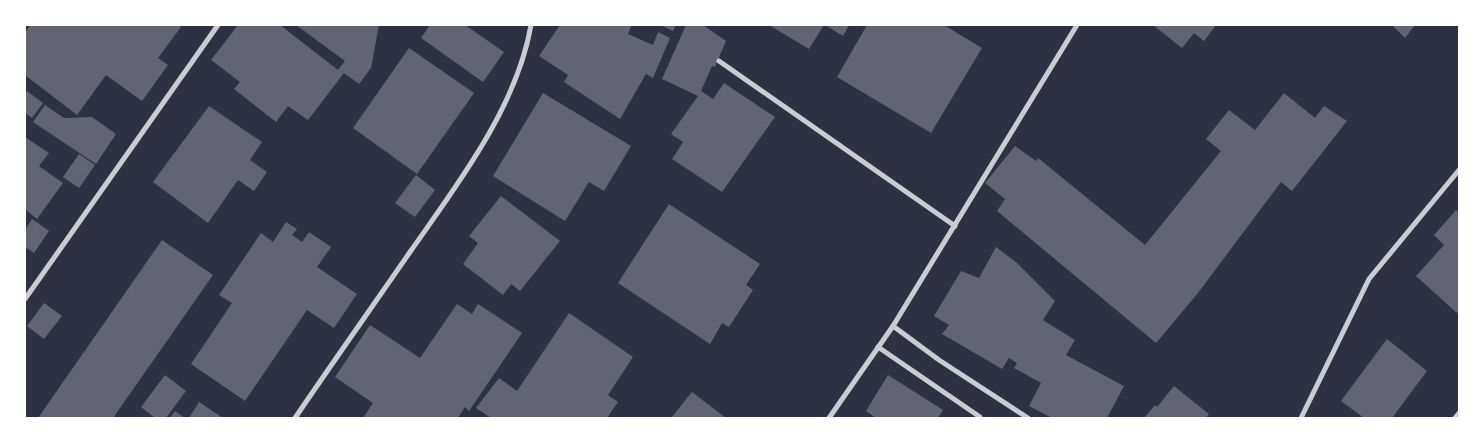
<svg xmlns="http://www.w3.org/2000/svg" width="1484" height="443" viewBox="0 0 1484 443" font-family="'Nunito Sans',sans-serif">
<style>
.building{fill:#626471}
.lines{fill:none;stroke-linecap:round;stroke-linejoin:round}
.minor{stroke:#caccd0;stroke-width:5}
</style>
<rect width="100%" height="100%" fill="#2d3142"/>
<!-- building -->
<g class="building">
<path d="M 30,25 L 178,25 L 181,27 L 158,58 L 168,65 L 142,101 L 106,75 L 77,115 L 25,75 L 25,33 Z"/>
<path d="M 238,25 L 280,25 L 338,70 L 345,61 L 296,25 L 379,25 L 371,68 L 359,84 L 344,73 L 308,120 L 288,106 L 276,122 L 234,89 L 240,82 L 211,60 Z"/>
<path d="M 430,25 L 465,25 L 504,52 L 483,82 L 421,38 Z"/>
<path d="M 560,25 L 629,25 L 631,26 L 628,34 L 653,45 L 658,32 L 670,38 L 653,78 L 646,74 L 620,119 L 564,82 L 568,75 L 539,56 Z"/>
<path d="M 660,25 L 676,25 L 673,31 Z"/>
<path d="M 686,25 L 703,25 L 726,41 L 715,67 L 712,66 L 701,91 L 713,99 L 724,83 L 775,117 L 722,192 L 672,159 L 683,142 L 671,134 L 698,96 L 662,79 Z"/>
<path d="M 769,25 L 824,25 L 809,49 Z"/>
<path d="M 825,25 L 849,25 L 843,36 Z"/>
<path d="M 867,25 L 944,25 L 982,48 L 931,133 L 837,77 Z"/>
<path d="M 1153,25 L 1216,25 L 1204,41 L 1194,33 L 1182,48 Z"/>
<path d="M 1392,25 L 1415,25 L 1405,38 Z"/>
<path d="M 409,48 L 474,93 L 417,174 L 353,128 Z"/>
<path d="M 27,91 L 43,103 L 32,118 L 25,113 L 25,94 Z"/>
<path d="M 543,93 L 631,146 L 604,191 L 589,182 L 565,221 L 493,176 Z"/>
<path d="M 1284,93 L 1315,118 L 1324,106 L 1347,121 L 1292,191 L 1281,182 L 1198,293 L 1156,343 L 997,211 L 1005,199 L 985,183 L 1015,146 L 1036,161 L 1038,158 L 1145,245 L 1221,151 L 1206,139 L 1229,110 L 1255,130 Z"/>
<path d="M 45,105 L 64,118 L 92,117 L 116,134 L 96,164 L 33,122 Z"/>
<path d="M 209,106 L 262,142 L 250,160 L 267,172 L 254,191 L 238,180 L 208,223 L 153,182 Z"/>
<path d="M 25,137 L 49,153 L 39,166 L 63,183 L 37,219 L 25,209 Z"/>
<path d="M 79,154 L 95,165 L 79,188 L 63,177 Z"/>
<path d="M 416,175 L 435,190 L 415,217 L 395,203 Z"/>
<path d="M 501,196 L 560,241 L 520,291 L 511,284 L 503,295 L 463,264 L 478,243 L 469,236 Z"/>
<path d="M 669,204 L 760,264 L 746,285 L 753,290 L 729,327 L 722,323 L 710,344 L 618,283 Z"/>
<path d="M 1456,210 L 1459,212 L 1459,311 L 1457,313 L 1416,276 L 1444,245 L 1434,235 Z"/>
<path d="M 32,219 L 49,231 L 34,253 L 25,247 L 25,230 Z"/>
<path d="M 286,222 L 297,229 L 292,235 L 302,242 L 309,232 L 331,247 L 317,267 L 357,294 L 334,328 L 307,310 L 245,401 L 191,364 L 232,303 L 219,295 L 261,233 L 273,242 Z"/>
<path d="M 162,240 L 213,275 L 113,418 L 38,418 Z"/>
<path d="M 996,247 L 1017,263 L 1055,301 L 1043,320 L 1075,340 L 1066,355 L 1124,386 L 1107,418 L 1052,418 L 1029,406 L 1041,383 L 1014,368 L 1017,363 L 1009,358 L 1002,369 L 942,334 L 949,325 L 934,316 L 961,271 L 979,278 Z"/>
<path d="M 44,303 L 62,316 L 44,339 L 27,326 Z"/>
<path d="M 457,304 L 472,314 L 478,304 L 522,333 L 469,411 L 465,407 L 458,418 L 363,418 L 373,403 L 335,377 L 370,325 L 420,358 Z"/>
<path d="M 569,313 L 633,357 L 608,395 L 618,402 L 607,418 L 491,418 L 476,408 L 499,378 L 517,391 Z"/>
<path d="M 1387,339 L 1427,371 L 1392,418 L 1364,418 L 1341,401 Z"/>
<path d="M 165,375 L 186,391 L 166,418 L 155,418 L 141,407 Z"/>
<path d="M 888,375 L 943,410 L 938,418 L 876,418 L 866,411 Z"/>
<path d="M 1174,386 L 1209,414 L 1206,418 L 1144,418 L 1155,405 L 1157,407 Z"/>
<path d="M 692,392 L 726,418 L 671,418 Z"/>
<path d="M 199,402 L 223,418 L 189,418 Z"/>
<path d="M 175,411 L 185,418 L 170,418 Z"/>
</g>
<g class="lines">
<!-- minor -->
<g class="minor">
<path d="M 719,61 L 955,226"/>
<path d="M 25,299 L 218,25"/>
<path d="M 893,326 L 939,360 L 1028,418"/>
<path d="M 878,347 L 980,417"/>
<path d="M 295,418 C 333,362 372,307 410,252 C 457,185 517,107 531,25"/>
<path d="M 829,418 L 893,326 L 1077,25"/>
<path d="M 1301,418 L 1369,279 L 1459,170"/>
<path d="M 1455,418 L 1459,413"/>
</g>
</g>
<!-- border -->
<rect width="1484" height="443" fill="none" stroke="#ffffff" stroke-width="52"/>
</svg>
